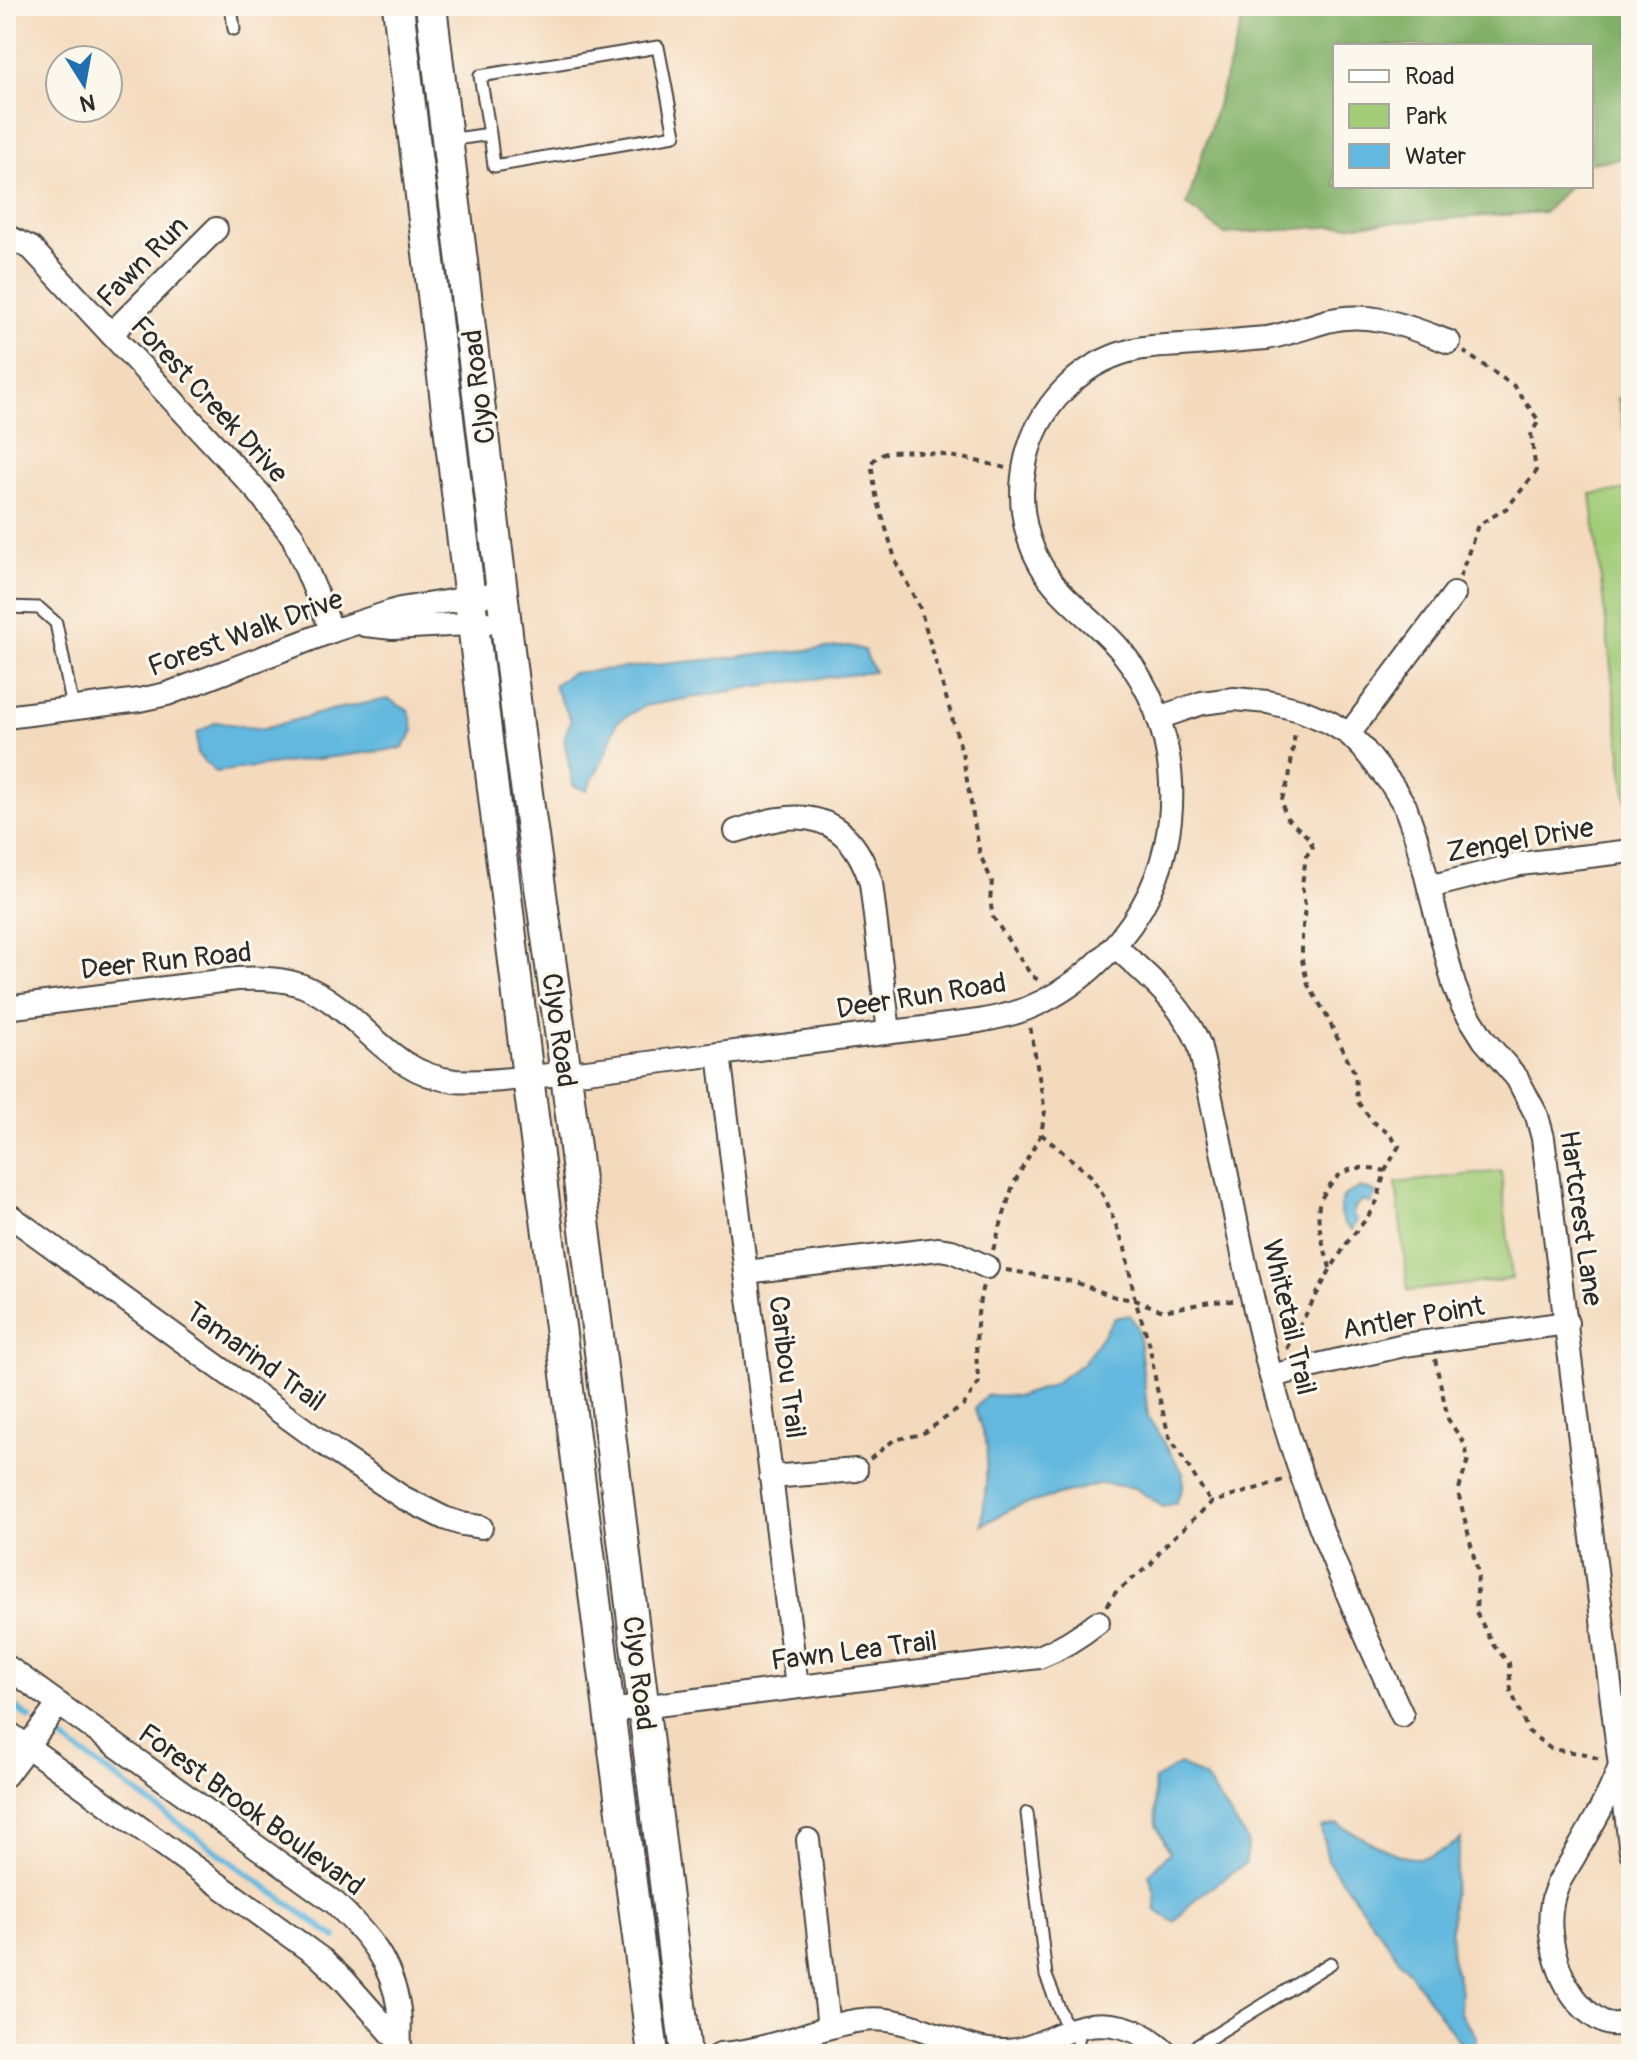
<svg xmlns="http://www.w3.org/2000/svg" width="1637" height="2060" viewBox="0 0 1637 2060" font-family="Pangolin,sans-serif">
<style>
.green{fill:#a2cc78;stroke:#667c52;stroke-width:2}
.forest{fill:#81b068;stroke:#566e4a;stroke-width:2}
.water{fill:#62b8de;stroke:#467284;stroke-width:2}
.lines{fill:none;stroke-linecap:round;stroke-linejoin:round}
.stream{stroke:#62b8de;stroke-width:6}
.lane-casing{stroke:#494541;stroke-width:15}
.street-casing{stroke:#494541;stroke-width:26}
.secondary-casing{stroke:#494541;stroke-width:34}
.path{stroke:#494541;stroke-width:4;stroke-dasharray:6 6;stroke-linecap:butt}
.lane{stroke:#fff;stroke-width:11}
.street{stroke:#fff;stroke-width:22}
.secondary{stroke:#fff;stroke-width:30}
.labels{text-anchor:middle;stroke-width:6;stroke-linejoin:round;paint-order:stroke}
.street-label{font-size:28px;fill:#2b2b2b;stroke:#fbf7ec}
</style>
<rect width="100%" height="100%" fill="#fbf7ec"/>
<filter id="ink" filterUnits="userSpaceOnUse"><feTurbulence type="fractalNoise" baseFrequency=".0125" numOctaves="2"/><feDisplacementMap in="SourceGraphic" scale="16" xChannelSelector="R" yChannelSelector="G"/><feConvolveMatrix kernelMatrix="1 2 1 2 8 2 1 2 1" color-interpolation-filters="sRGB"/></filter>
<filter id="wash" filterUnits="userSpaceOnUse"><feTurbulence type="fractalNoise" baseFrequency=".006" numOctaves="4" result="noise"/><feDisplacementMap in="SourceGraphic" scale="32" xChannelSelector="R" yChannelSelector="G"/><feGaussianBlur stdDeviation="1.8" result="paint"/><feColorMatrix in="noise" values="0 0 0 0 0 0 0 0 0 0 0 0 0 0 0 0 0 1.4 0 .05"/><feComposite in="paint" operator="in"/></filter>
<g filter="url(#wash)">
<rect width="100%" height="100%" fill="#f4dabd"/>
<!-- green -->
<g class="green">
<path d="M 1631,396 L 1631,469 L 1618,398 Z"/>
<path d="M 1631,490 L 1631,840 L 1591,494 Z"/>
<path d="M 1501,1171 L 1512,1279 L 1408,1291 L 1396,1183 Z"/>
</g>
<!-- forest -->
<path class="forest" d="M 1247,6 L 1631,6 L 1631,157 L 1591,163 L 1591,46 L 1335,46 L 1335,186 L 1569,186 L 1545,212 L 1224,234 L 1187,205 Z"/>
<!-- water -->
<g class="water">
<path d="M 849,646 L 864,650 L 874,672 L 770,684 L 644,706 L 617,722 L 604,757 L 586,791 L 573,785 L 564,738 L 571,720 L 553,685 L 572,673 Z"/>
<path d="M 388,699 L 409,711 L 414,731 L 403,748 L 215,772 L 197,754 L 197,733 L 216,722 L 263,729 L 331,710 Z"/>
<path d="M 1359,1188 L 1370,1190 L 1376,1193 L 1371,1203 L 1362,1201 L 1355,1207 L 1353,1215 L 1357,1220 L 1352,1230 C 1339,1221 1336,1208 1345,1195 Z"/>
<path d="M 1130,1315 L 1138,1329 L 1148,1417 L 1183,1473 L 1183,1487 L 1176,1503 L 1163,1507 L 1135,1488 L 1102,1483 L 1015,1507 L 982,1525 L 986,1485 L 987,1447 L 975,1408 L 987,1395 L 1018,1396 L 1050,1386 L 1083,1363 L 1115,1318 Z"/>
<path d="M 1180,1764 L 1206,1779 L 1247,1840 L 1246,1863 L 1196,1898 L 1174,1922 L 1156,1911 L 1155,1893 L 1149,1874 L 1170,1852 L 1156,1825 L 1154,1780 Z"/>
<path d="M 1337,1824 C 1357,1834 1392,1857 1414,1858 C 1431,1859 1448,1848 1461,1839 L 1452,1897 L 1451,1954 L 1461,1991 L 1460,2013 L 1476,2036 L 1474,2050 L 1460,2043 L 1328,1861 L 1321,1827 Z"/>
</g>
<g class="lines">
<!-- stream -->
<g class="stream">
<path d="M 6,1701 L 30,1718"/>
<path d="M 57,1735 L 336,1938"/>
</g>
</g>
</g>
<g filter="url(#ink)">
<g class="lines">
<defs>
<g id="lane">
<path d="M 231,6 L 234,29"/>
<path d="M 449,140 L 490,134 L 494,166 L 675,135 L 658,47 L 480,76 L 490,134"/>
<path d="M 6,607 L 39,608 L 56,623 L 73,708"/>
<path d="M 1027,1813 L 1046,1976 L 1068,2031"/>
<path d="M 1075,2054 L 1081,2027"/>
<path d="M 1184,2054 L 1331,1963"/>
</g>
<g id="street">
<path d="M 6,236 L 31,248 L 259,493 L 293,537 L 332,631"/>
<path d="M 111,334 L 216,229"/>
<path d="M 365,625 L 393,628 L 487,623"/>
<path d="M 6,717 L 139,700 L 167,694 L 332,631 L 400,609 L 483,596"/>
<path d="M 1158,718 L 1202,703 L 1234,699 L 1268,702 L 1300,710 L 1329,722 L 1349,734 L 1362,747 L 1392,785 L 1405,806 L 1416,837 L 1454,985 L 1462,1005 L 1484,1040 L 1517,1078 L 1537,1116 L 1543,1138 L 1620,1766"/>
<path d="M 1349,734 L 1454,594"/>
<path d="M 736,831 C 750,827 764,821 779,819 C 829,811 857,837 871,883 L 889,1032"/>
<path d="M 1429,887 L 1520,864 L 1623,852"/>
<path d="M 1115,946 C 1147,976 1181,1002 1199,1044 C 1225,1154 1242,1266 1271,1376 C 1302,1494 1351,1605 1402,1715"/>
<path d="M 6,1008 L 237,979 C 259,978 283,978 303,986 C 362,1010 385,1073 455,1081 C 477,1083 500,1080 522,1078 C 564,1074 606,1069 648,1063 C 758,1049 869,1035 979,1021 C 995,1018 1011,1015 1026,1009 C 1074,990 1116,952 1142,907 C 1187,829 1180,723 1122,652 C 1097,621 1060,600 1040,564 C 1022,532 1018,494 1026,459 C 1038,408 1077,365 1129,351 C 1146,346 1165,346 1182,345 C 1211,343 1239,340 1267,338 C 1288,334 1307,327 1327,321 C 1371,310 1409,327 1449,342"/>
<path d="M 719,1054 L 797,1687"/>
<path d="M 6,1213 L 334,1451 L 402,1497 L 444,1518 L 462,1524 L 481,1527"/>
<path d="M 746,1272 L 939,1249 L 952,1251 L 987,1267"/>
<path d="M 1271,1376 L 1404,1345 L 1567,1323"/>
<path d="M 771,1477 L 856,1470"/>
<path d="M 6,1666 L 335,1903 C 368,1935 392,1962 399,2010 C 401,2025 398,2039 401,2054"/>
<path d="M 609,1711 L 1039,1657 C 1062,1648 1079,1637 1098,1622"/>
<path d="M 6,1731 L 323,1960 L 344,1980 L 399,2042"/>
<path d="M 6,1775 L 59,1704"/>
<path d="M 808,1840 L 829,2027"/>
<path d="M 1631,1852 L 1620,1766 C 1609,1797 1592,1825 1576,1853 C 1570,1864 1562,1875 1557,1886 C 1541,1925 1556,1983 1587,2011 C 1601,2023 1613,2029 1631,2020"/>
<path d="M 720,2054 C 738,2053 757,2049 774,2044 C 804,2037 832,2023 863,2020 C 914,2014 954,2051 1004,2051 C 1028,2051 1046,2039 1068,2031 C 1104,2016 1142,2027 1168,2054"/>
</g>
<g id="secondary">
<path d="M 398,6 L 528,1077 L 653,2054"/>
<path d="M 431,6 L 522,757 L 566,1074 L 686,2054"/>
</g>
</defs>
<!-- lane casing -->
<use href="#lane" class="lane-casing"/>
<!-- street casing -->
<use href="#street" class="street-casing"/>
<!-- secondary casing -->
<use href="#secondary" class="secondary-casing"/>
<!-- path -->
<g class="path">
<path d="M 1005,468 C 981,461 902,444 881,455 C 877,457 874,460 871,463 L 876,495 L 896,562 L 920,608 L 962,752 L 980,855 L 992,881 L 990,900 L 993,917 L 1031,975 L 1038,980"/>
<path d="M 1460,577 L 1478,525 L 1507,508 L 1536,472 L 1531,433 L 1539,421 L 1514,386 L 1464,352"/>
<path d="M 1041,1134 L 1090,1175 L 1106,1200 L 1125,1248 L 1135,1300 L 1149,1342 L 1157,1389 L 1169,1436 L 1211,1503"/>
<path d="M 993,1250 L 1013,1185 L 1041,1134 L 1045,1111 L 1030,1026"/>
<path d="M 1330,1268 C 1325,1249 1316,1225 1319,1205 C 1320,1199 1325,1193 1328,1188 C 1342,1166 1362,1165 1385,1171"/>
<path d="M 1006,1270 L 1075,1282 L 1115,1297 L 1135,1300 L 1163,1311 L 1210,1302 L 1234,1301"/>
<path d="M 1287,1349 L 1330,1270 L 1349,1240 L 1367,1218 L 1377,1201 L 1385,1171 L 1399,1146 L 1388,1133 L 1373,1122 L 1357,1101 L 1355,1074 L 1324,1011 L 1308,985 L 1302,960 L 1302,937 L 1305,906 L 1302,885 L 1306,856 L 1313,848 L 1309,838 L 1287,818 L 1281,802 L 1289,779 L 1295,732"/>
<path d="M 1435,1359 L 1448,1419 L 1465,1445 L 1468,1460 L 1458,1492 L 1478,1573 L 1476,1612 L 1494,1646 L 1509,1663 L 1511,1691 L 1528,1731 L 1551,1749 L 1586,1754 L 1599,1759"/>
<path d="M 870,1459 L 894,1440 L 922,1434 L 963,1406 L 979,1382 C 974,1355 976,1313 983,1285"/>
<path d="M 1107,1606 L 1115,1593 L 1151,1564 L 1162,1548 L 1211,1503 L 1283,1480"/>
</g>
<!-- lane -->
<use href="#lane" class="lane"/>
<!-- street -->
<use href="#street" class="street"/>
<!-- secondary -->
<use href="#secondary" class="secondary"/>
</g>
</g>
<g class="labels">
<!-- street labels -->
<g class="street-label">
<text transform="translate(142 261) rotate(-45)" y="10">Fawn Run</text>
<text transform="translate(478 387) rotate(-97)" y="10">Clyo Road</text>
<text transform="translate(210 399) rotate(47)" y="10">Forest Creek Drive</text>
<text transform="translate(245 632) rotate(-20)" y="10">Forest Walk Drive</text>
<text transform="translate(1520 839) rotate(-10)" y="10">Zengel Drive</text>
<text transform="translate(166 960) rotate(-6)" y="10">Deer Run Road</text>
<text transform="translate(921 995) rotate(-9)" y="10">Deer Run Road</text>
<text transform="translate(560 1030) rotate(82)" y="10">Clyo Road</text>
<text transform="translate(1582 1218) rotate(82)" y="10">Hartcrest Lane</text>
<text transform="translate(1290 1317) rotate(77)" y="10">Whitetail Trail</text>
<text transform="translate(1413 1317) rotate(-10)" y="10">Antler Point</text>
<text transform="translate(256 1356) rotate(36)" y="10">Tamarind Trail</text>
<text transform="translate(788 1367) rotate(83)" y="10">Caribou Trail</text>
<text transform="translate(854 1650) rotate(-7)" y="10">Fawn Lea Trail</text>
<text transform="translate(640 1673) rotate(83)" y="10">Clyo Road</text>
<text transform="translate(252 1809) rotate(36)" y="10">Forest Brook Boulevard</text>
</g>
</g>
<!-- margin -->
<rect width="1637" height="2060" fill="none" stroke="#fbf7ec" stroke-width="32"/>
<!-- legend -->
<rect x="1333" y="44" width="260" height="144" fill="#fbf7ec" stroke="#a8a59f" stroke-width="2"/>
<rect x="1349" y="70" width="40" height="12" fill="#ffffff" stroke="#a8a59f" stroke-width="2"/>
<text x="1405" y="84" font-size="24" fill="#2b2b2b">Road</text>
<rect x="1349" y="104" width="40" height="24" fill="#a2cc78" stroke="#a8a59f" stroke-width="2"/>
<text x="1405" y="124" font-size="24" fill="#2b2b2b">Park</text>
<rect x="1349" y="144" width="40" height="24" fill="#62b8de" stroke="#a8a59f" stroke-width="2"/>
<text x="1405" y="164" font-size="24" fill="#2b2b2b">Water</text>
<!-- north arrow -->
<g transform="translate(84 84) rotate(169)"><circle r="38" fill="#fbf7ec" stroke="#a8a59f" stroke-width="2"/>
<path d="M0-6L14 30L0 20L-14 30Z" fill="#1f6fb2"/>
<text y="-12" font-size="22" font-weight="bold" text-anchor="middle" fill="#2b2b2b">N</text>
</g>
</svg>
